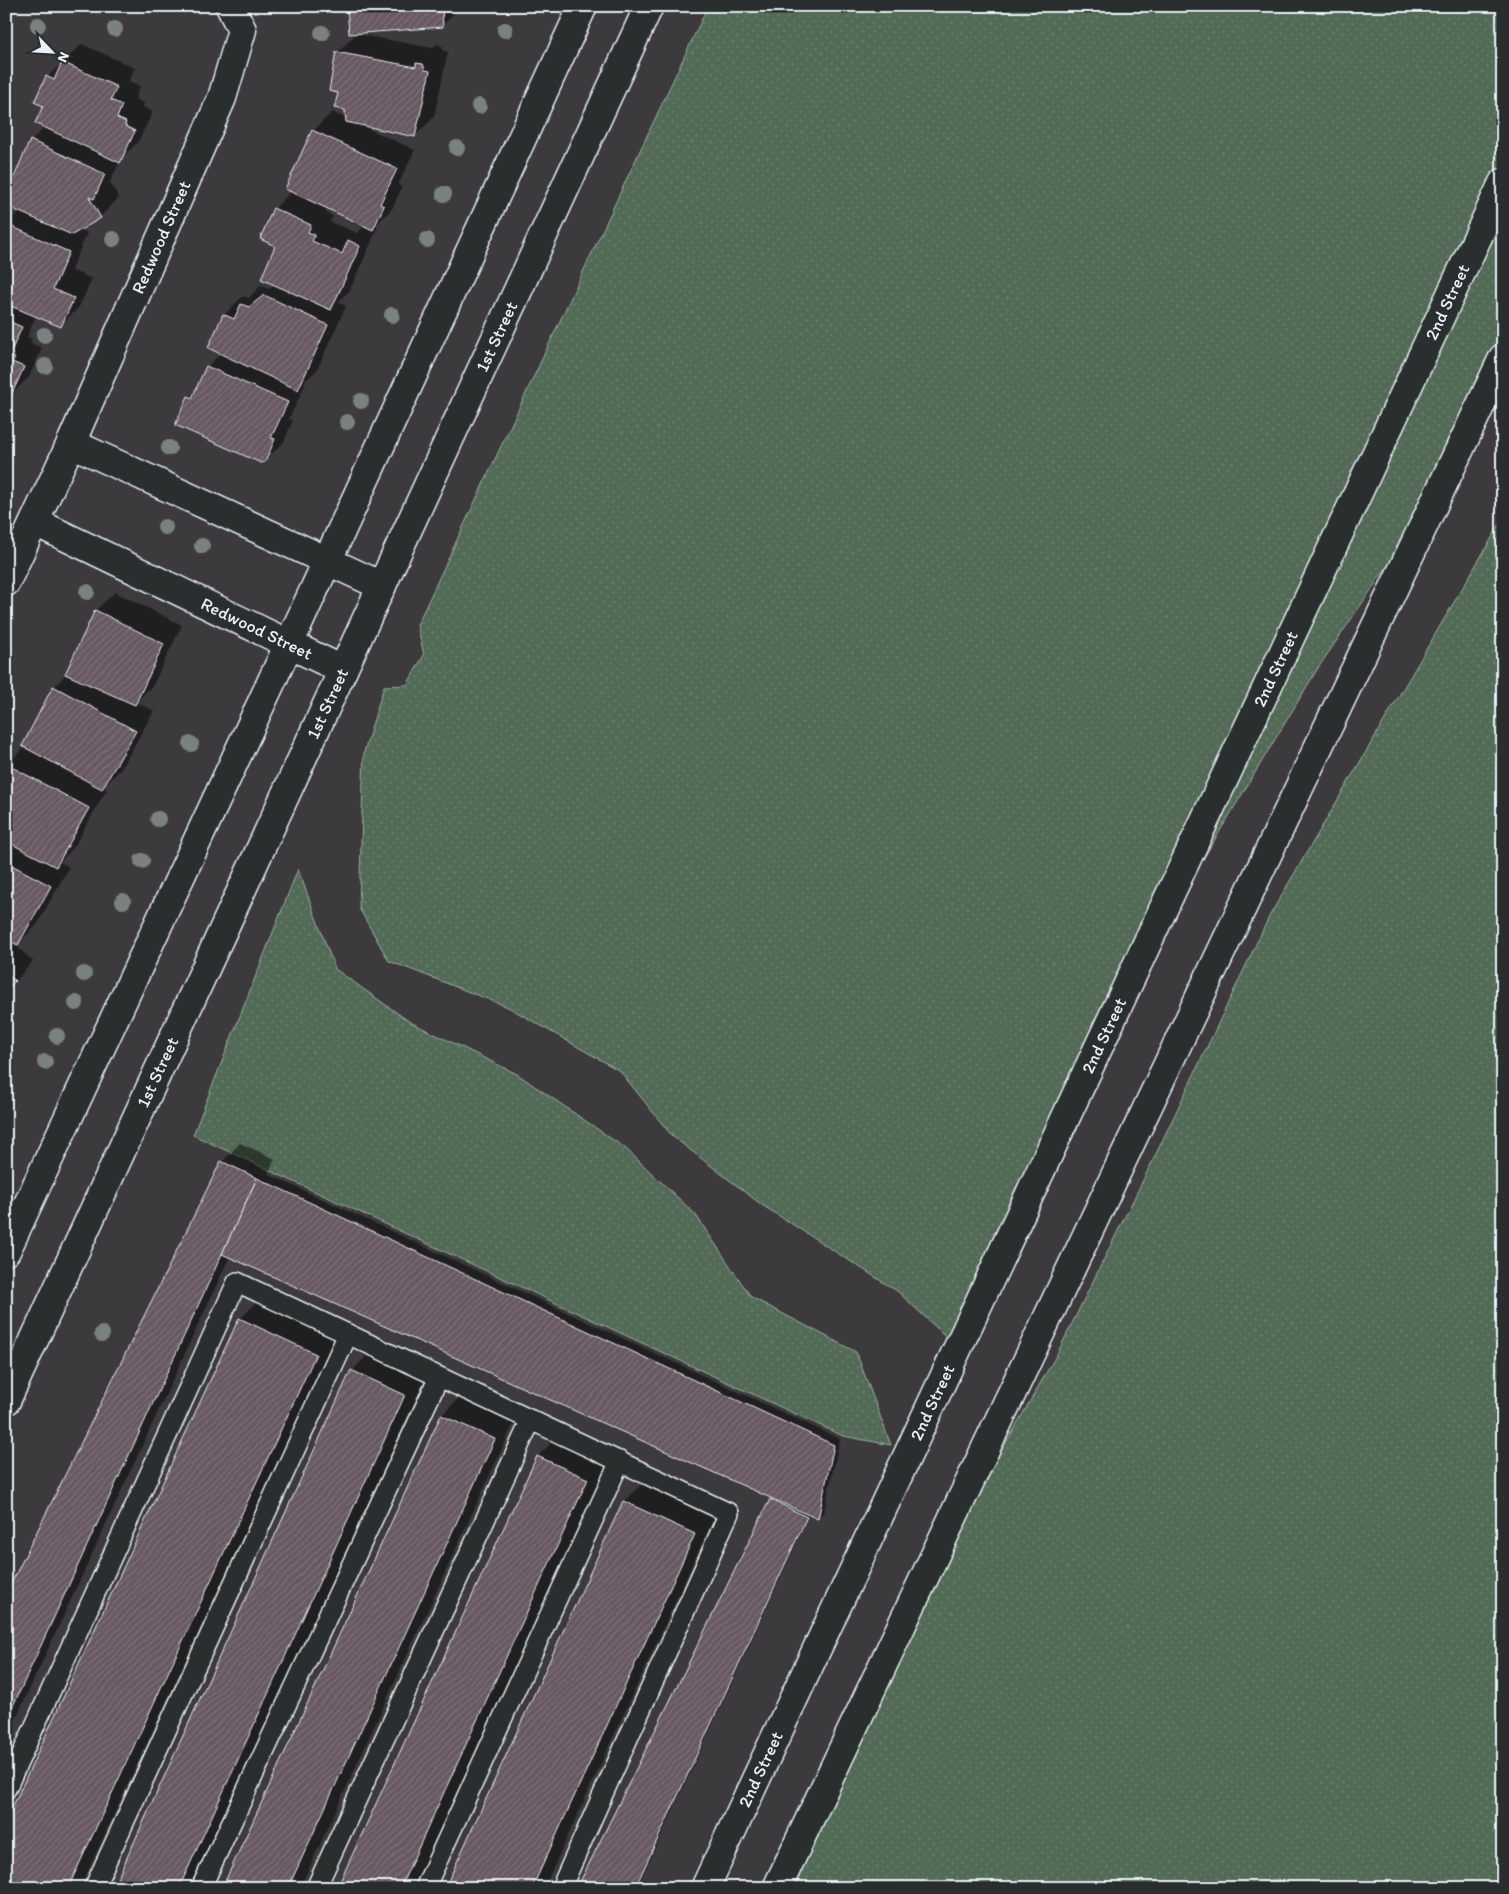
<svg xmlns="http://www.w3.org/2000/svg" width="1509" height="1894" viewBox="0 0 1509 1894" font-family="Itim,sans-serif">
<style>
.grass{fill:url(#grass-dots);stroke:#9eaea7}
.shadow{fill:#0007;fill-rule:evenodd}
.building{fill:url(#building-hatch);stroke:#e8f1f8}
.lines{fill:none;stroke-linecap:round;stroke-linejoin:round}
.lane-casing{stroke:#e8f1f8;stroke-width:22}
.street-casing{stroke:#e8f1f8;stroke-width:31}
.secondary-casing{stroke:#e8f1f8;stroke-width:31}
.lane{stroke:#2a2d2e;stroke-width:19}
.street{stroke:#2a2d2e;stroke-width:28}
.secondary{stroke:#2a2d2e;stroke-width:28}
.tree{fill:#7a8180}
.labels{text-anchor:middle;stroke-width:4;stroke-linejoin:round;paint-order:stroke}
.street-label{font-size:18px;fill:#e8f1f8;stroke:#2a2d2e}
</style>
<defs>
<pattern id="grass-dots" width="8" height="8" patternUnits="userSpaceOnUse" patternTransform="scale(1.25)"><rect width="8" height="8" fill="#536a56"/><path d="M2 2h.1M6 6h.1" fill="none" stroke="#6c806f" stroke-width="1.8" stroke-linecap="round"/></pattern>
<pattern id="building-hatch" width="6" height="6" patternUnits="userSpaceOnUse" patternTransform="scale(1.25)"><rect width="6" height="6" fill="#685861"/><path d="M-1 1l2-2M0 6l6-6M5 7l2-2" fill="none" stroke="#7e7078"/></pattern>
</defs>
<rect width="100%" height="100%" fill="#3d3a3d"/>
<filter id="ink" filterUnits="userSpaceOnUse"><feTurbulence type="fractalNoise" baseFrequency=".02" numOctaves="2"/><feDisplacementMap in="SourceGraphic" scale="10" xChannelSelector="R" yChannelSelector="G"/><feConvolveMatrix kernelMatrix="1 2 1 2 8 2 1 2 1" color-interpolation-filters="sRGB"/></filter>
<g filter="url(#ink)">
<!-- grass -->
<g class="grass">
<path d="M 708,6 L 1503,6 L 1503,396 L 1318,668 L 1164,924 L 953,1343 L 897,1291 L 762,1205 L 672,1136 L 620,1071 L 508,1007 L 389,961 L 359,908 L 364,752 L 384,686 L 407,685 L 424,655 L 417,625 Z"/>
<path d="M 1503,519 L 1503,1888 L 767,1888 L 931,1573 L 1056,1356 L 1156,1154 L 1270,915 Z"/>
<path d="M 298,869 L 335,969 L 410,1022 L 517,1074 L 625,1148 L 695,1214 L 751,1297 L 856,1352 L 891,1445 L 843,1436 L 193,1135 Z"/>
</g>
<!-- shadow -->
<g class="shadow">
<path d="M 348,6 L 461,6 L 443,25 Z"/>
<path d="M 356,34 L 433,48 L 436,44 L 442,46 L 444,51 L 448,52 L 434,117 L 415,136 L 360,125 L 415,150 L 398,185 L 402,187 L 392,209 L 375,226 L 378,227 L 350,290 L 338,302 L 346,306 L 317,370 L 304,382 L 306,383 L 289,419 L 293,420 L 284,442 L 264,461 L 189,397 L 198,388 L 207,367 L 221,353 L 209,347 L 224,315 L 243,296 L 249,298 L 261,285 L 269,289 L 275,284 L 277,245 L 274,209 L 292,191 L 313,131 L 332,112 L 347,119 L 346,109 L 339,92 L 337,53 ZM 328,208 L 365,225 L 357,233 L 330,222 L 333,216 L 326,213 Z"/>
<path d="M 82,44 L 135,68 L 129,81 L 140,86 L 135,99 L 144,103 L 143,107 L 153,112 L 138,142 L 121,159 L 110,182 L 119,198 L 100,217 L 79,229 L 87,233 L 71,270 L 92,279 L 79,307 L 60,326 L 36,315 L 27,337 L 32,339 L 30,343 L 42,348 L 29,377 L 10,396 L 6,405 L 6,224 L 20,211 L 6,185 L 11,175 L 20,166 L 31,141 L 45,127 L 47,77 Z"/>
<path d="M 115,592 L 182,625 L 153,685 L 136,702 L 154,711 L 121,769 L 103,787 L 107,789 L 74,847 L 60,862 L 69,867 L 37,925 L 18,944 L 11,941 L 33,961 L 6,992 L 6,766 L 25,746 L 54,687 L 66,674 L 96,610 Z"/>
<path d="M 240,1143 L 275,1159 L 268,1174 L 840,1439 L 824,1512 L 818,1518 L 810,1514 L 637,1888 L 579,1888 L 773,1498 L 230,1256 L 6,1740 L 6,1597 L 222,1162 Z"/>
<path d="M 265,1294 L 339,1329 L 80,1888 L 6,1888 L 240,1319 Z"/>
<path d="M 376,1346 L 429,1370 L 191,1888 L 115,1888 L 352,1371 Z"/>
<path d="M 466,1391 L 518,1414 L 300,1888 L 223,1888 L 442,1415 Z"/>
<path d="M 562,1432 L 612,1454 L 413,1888 L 338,1888 L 538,1456 Z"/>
<path d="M 649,1477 L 718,1509 L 544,1888 L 446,1888 L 624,1501 Z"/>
</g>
<!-- building -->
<g class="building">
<path d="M 347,6 L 442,6 L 443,27 L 349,34 Z"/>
<path d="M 336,52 L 416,67 L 416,63 L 423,64 L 425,70 L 430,71 L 415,137 L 346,122 L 345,110 L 334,108 L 338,93 L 329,91 Z"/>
<path d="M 62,62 L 117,87 L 111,100 L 122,105 L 117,118 L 126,122 L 125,126 L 135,131 L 120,163 L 35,123 L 43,106 L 34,102 L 46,76 L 54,80 Z"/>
<path d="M 312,130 L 397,169 L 380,204 L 384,206 L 373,230 L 285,189 Z"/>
<path d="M 30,140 L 105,174 L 94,199 L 89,197 L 101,218 L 72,235 L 6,206 L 6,182 L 9,175 L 14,177 Z"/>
<path d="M 273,208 L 311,225 L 308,232 L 315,235 L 312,241 L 342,254 L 348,240 L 360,246 L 331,310 L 261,279 L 275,246 L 260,239 Z"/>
<path d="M 6,224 L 69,252 L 53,289 L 74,298 L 61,327 L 6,304 Z"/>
<path d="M 264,295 L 328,325 L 298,390 L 208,348 L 223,314 L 234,319 L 241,304 L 249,307 Z"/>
<path d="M 6,320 L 22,327 L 9,356 L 15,358 L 12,362 L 24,367 L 10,398 L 6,396 Z"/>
<path d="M 206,366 L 288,402 L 271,438 L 275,439 L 265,462 L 261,463 L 175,425 L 188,396 L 192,398 Z"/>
<path d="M 95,610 L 164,644 L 135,705 L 65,674 Z"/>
<path d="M 53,686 L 136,731 L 102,789 L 22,746 Z"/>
<path d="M 6,764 L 89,808 L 56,867 L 6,841 Z"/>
<path d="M 6,862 L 51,886 L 18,945 L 6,939 Z"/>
<path d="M 6,973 L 15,981 L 6,991 Z"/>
<path d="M 221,1161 L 257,1178 L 6,1721 L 6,1594 Z"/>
<path d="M 257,1178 L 834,1445 L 818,1519 L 222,1254 Z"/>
<path d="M 239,1318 L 316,1354 L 68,1888 L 6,1888 L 6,1821 Z"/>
<path d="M 351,1370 L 405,1395 L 179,1888 L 113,1888 Z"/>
<path d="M 441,1415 L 495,1439 L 288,1888 L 222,1888 Z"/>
<path d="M 537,1456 L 588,1479 L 400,1888 L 337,1888 Z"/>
<path d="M 770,1499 L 807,1517 L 635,1888 L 577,1888 Z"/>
<path d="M 623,1501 L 695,1534 L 532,1888 L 445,1888 Z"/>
</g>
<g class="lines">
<defs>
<g id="lane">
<path d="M 6,1789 L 237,1282 L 729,1513 L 561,1888"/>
<path d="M 94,1888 L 348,1334"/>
<path d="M 201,1888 L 439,1377"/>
<path d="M 316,1888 L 531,1420"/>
<path d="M 425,1888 L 620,1461"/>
</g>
<g id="street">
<path d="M 71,443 L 382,586"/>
<path id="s1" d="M 35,522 L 343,670"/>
<path id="s2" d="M 6,582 L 71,443 L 222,98 L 242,30 L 230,6"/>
</g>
<g id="secondary">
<path d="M 6,1251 L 289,644 L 583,6"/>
<path id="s3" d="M 6,1401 L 649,6"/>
<path id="s4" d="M 705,1888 L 1503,183"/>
<path d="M 777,1888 L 1503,358"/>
</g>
</defs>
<!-- lane casing -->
<use href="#lane" class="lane-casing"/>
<!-- street casing -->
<use href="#street" class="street-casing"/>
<!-- secondary casing -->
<use href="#secondary" class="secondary-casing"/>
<!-- lane -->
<use href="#lane" class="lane"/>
<!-- street -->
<use href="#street" class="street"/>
<!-- secondary -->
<use href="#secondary" class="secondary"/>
</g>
<!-- trees -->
<g class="tree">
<circle cx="38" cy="25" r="8"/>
<circle cx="115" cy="29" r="8"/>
<circle cx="505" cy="30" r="8"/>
<circle cx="322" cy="33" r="8"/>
<circle cx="479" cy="106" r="8"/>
<circle cx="457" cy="148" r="8"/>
<circle cx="444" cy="194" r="8"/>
<circle cx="113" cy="239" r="8"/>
<circle cx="427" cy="240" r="8"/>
<circle cx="392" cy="315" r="8"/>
<circle cx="44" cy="335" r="8"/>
<circle cx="45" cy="366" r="8"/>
<circle cx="361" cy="401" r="8"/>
<circle cx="347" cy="422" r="8"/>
<circle cx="169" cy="448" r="8"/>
<circle cx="165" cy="527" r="8"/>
<circle cx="202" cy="546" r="8"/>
<circle cx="87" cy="592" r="8"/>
<circle cx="191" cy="744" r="8"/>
<circle cx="158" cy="819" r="8"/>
<circle cx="142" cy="861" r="8"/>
<circle cx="123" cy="901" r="8"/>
<circle cx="84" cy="974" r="8"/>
<circle cx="76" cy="1003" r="8"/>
<circle cx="57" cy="1036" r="8"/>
<circle cx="45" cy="1062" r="8"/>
<circle cx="102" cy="1334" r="8"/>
</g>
</g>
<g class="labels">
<!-- street labels -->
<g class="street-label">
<text dy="6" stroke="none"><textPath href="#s2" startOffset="378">Redwood Street</textPath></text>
<text dy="6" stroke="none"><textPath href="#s4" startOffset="1751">2nd Street</textPath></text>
<text dy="6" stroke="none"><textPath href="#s3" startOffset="1172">1st Street</textPath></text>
<text dy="6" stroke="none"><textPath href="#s1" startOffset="246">Redwood Street</textPath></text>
<text dy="6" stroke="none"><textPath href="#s4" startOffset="1346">2nd Street</textPath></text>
<text dy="6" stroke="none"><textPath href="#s3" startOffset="768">1st Street</textPath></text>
<text dy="6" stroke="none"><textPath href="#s4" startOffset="941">2nd Street</textPath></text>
<text dy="6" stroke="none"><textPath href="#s3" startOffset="362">1st Street</textPath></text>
<text dy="6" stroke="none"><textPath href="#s4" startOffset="536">2nd Street</textPath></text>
<text dy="6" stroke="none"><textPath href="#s4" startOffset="131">2nd Street</textPath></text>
</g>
</g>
<!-- margin -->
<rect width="1509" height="1894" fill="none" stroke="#2a2d2e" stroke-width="25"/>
<rect x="12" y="12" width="1484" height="1869" fill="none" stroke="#e8f1f8" stroke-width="2" filter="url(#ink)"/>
<!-- north arrow -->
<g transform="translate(52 52) rotate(115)" stroke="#2a2d2e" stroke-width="4" paint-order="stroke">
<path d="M0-4L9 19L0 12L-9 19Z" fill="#e8f1f8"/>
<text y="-8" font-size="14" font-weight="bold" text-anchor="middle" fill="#e8f1f8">N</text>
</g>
</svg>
